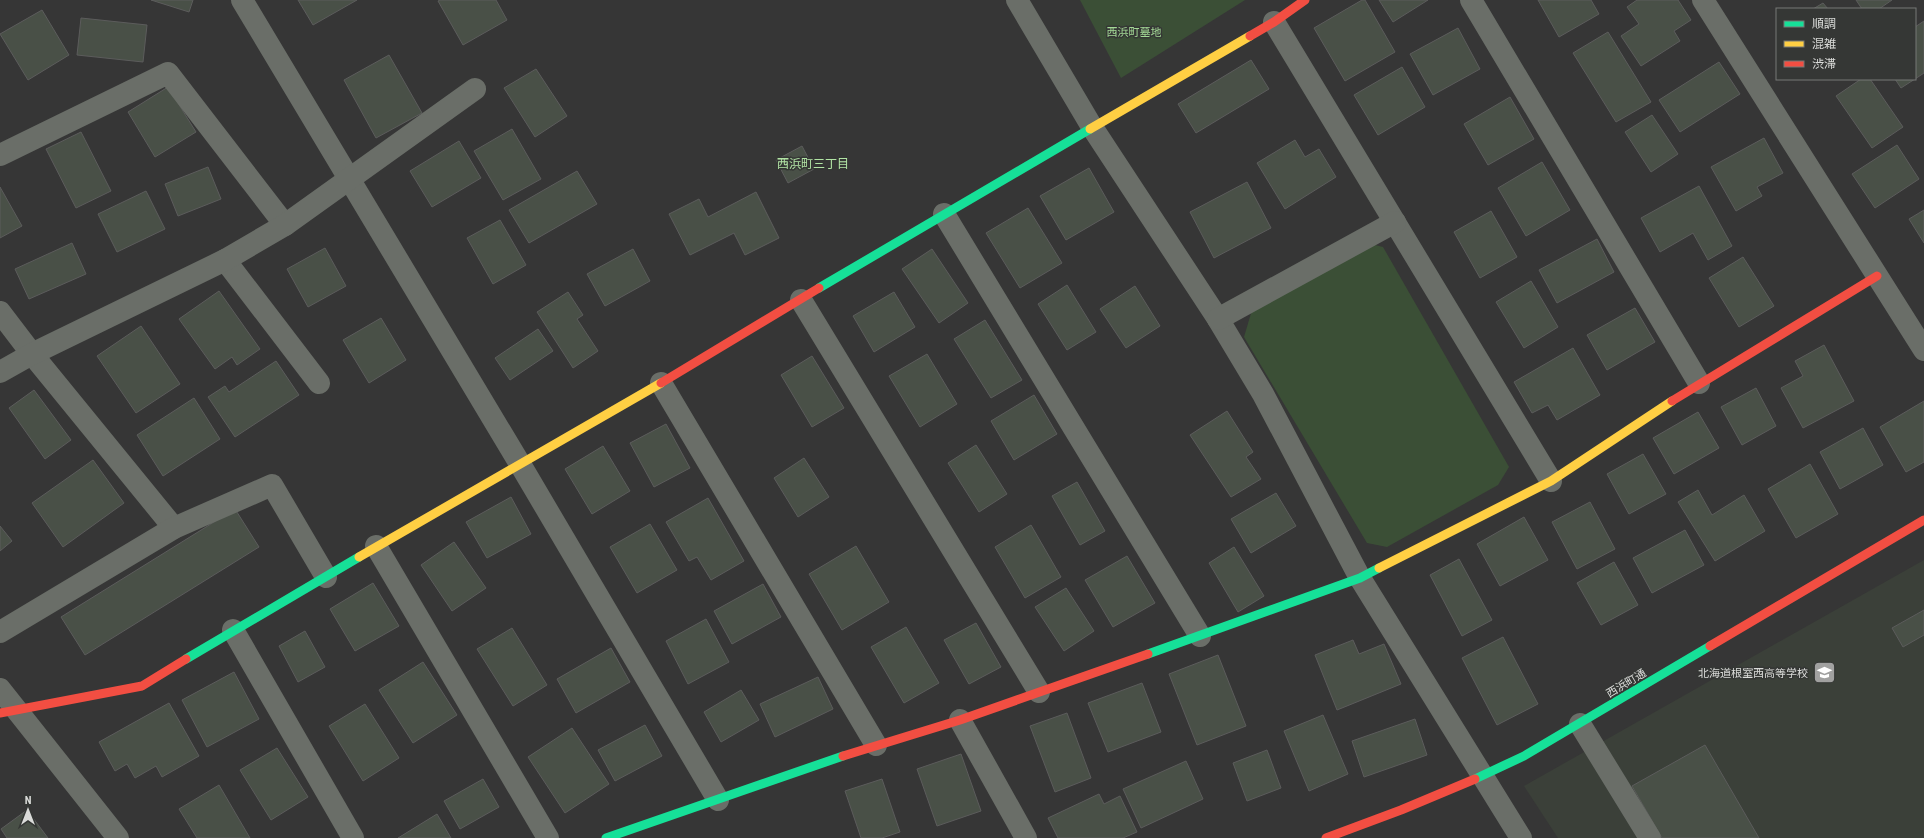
<svg xmlns="http://www.w3.org/2000/svg" width="1924" height="838" viewBox="0 0 1924 838" font-family="'Roboto Condensed','Noto Sans JP',sans-serif">
<style>
.built{fill:#3b4039}
.green{fill:#3b4f36}
.building{fill:#495047;stroke:#5c5c5c}
.lines{fill:none;stroke-linecap:round;stroke-linejoin:round}
.street{stroke:#6a6e68;stroke-width:22}
.fast{stroke:#16e098;stroke-width:9}
.slow{stroke:#ffcf43;stroke-width:9}
.jam{stroke:#f24e42;stroke-width:9}
.labels{text-anchor:middle;stroke-width:3;stroke-linejoin:round;paint-order:stroke}
.park-label{font-size:11px;fill:#a4da96;stroke:#353735}
.poi-label{font-size:11px;fill:#dadbd9;stroke:#353735;text-anchor:end}
.street-label{font-size:11px;fill:#dadbd9;stroke:#353735}
.neighbourhood-label{font-size:12px;fill:#b2e4a5;stroke:#353735}
</style>
<rect width="100%" height="100%" fill="#363636"/>
<!-- built -->
<path class="built" d="M 1924,560 L 1924,838 L 1558,838 L 1524,786 Z"/>
<!-- green -->
<g class="green">
<path d="M 1080,0 L 1245,0 L 1121,78 Z"/>
<path d="M 1367,243 L 1383,247 L 1509,467 L 1498,485 L 1387,547 L 1367,543 L 1244,337 L 1252,310 Z"/>
</g>
<!-- building -->
<g class="building">
<path d="M 151,0 L 193,0 L 189,12 Z"/>
<path d="M 298,0 L 357,0 L 313,25 Z"/>
<path d="M 440,0 L 496,0 L 507,20 L 463,45 L 438,1 Z"/>
<path d="M 1362,0 L 1365,0 L 1395,52 L 1345,81 L 1314,28 Z"/>
<path d="M 1379,0 L 1428,0 L 1393,22 Z"/>
<path d="M 1538,0 L 1591,0 L 1599,14 L 1559,37 Z"/>
<path d="M 1637,0 L 1678,0 L 1691,20 L 1674,31 L 1680,41 L 1641,66 L 1621,36 L 1639,24 L 1627,7 Z"/>
<path d="M 1856,0 L 1892,0 L 1879,9 L 1862,9 Z"/>
<path d="M 1823,3 L 1828,9 L 1813,9 Z"/>
<path d="M 42,10 L 69,55 L 28,80 L 0,34 Z"/>
<path d="M 81,18 L 147,25 L 143,62 L 77,55 Z"/>
<path d="M 1924,21 L 1924,73 L 1915,79 L 1915,27 Z"/>
<path d="M 1458,28 L 1480,69 L 1433,95 L 1410,54 Z"/>
<path d="M 1608,32 L 1651,102 L 1616,122 L 1573,53 Z"/>
<path d="M 389,55 L 422,113 L 376,138 L 344,80 Z"/>
<path d="M 1251,60 L 1269,89 L 1196,133 L 1178,104 Z"/>
<path d="M 1719,62 L 1740,94 L 1680,132 L 1659,100 Z"/>
<path d="M 1402,67 L 1425,107 L 1378,135 L 1354,95 Z"/>
<path d="M 536,69 L 567,116 L 535,137 L 504,88 Z"/>
<path d="M 1861,79 L 1870,79 L 1903,127 L 1872,148 L 1836,96 Z"/>
<path d="M 1895,79 L 1915,79 L 1901,88 Z"/>
<path d="M 168,87 L 196,132 L 155,157 L 128,112 Z"/>
<path d="M 1510,97 L 1534,139 L 1488,165 L 1464,124 Z"/>
<path d="M 1652,115 L 1678,154 L 1651,172 L 1625,132 Z"/>
<path d="M 512,129 L 541,179 L 503,200 L 474,151 Z"/>
<path d="M 81,132 L 111,191 L 76,208 L 46,149 Z"/>
<path d="M 1764,138 L 1783,173 L 1757,187 L 1762,196 L 1736,211 L 1711,167 Z"/>
<path d="M 1295,140 L 1305,157 L 1319,149 L 1336,177 L 1285,209 L 1257,163 Z"/>
<path d="M 459,141 L 481,178 L 432,207 L 410,171 Z"/>
<path d="M 1897,145 L 1919,179 L 1875,208 L 1852,174 Z"/>
<path d="M 802,146 L 814,169 L 788,183 L 776,160 Z"/>
<path d="M 1542,162 L 1570,210 L 1526,236 L 1498,188 Z"/>
<path d="M 208,167 L 221,199 L 178,216 L 165,184 Z"/>
<path d="M 1089,168 L 1114,212 L 1066,240 L 1040,196 Z"/>
<path d="M 577,171 L 597,204 L 529,243 L 509,210 Z"/>
<path d="M 1247,182 L 1271,228 L 1214,258 L 1190,212 Z"/>
<path d="M 1699,186 L 1732,246 L 1708,260 L 1693,233 L 1660,252 L 1641,218 Z"/>
<path d="M 0,187 L 22,226 L 0,238 Z"/>
<path d="M 146,191 L 165,229 L 117,252 L 98,214 Z"/>
<path d="M 756,192 L 779,238 L 745,255 L 734,233 L 690,255 L 669,214 L 699,199 L 708,217 Z"/>
<path d="M 1028,208 L 1062,263 L 1020,288 L 986,233 Z"/>
<path d="M 1924,210 L 1924,243 L 1909,219 Z"/>
<path d="M 1491,211 L 1517,257 L 1480,278 L 1454,232 Z"/>
<path d="M 500,220 L 526,265 L 493,284 L 467,238 Z"/>
<path d="M 1597,239 L 1614,272 L 1557,303 L 1539,270 Z"/>
<path d="M 72,243 L 86,274 L 29,299 L 15,269 Z"/>
<path d="M 325,248 L 346,286 L 308,307 L 287,269 Z"/>
<path d="M 633,249 L 650,281 L 605,306 L 587,274 Z"/>
<path d="M 932,249 L 968,303 L 939,323 L 902,269 Z"/>
<path d="M 1743,257 L 1774,306 L 1739,327 L 1709,278 Z"/>
<path d="M 1531,281 L 1558,327 L 1524,348 L 1496,302 Z"/>
<path d="M 1067,285 L 1096,332 L 1067,350 L 1038,304 Z"/>
<path d="M 1135,286 L 1160,326 L 1126,348 L 1100,309 Z"/>
<path d="M 219,291 L 260,349 L 237,365 L 232,357 L 215,369 L 179,319 Z"/>
<path d="M 568,292 L 583,315 L 577,319 L 598,351 L 573,368 L 537,312 Z"/>
<path d="M 894,292 L 915,327 L 874,352 L 853,316 Z"/>
<path d="M 1635,308 L 1655,342 L 1607,370 L 1587,335 Z"/>
<path d="M 381,318 L 406,360 L 369,383 L 343,340 Z"/>
<path d="M 985,320 L 1022,380 L 991,398 L 954,339 Z"/>
<path d="M 141,326 L 180,384 L 136,413 L 97,356 Z"/>
<path d="M 538,329 L 553,351 L 510,380 L 495,358 Z"/>
<path d="M 1824,345 L 1854,401 L 1803,428 L 1781,388 L 1803,376 L 1795,361 Z"/>
<path d="M 1573,348 L 1600,395 L 1557,420 L 1548,405 L 1532,413 L 1514,382 Z"/>
<path d="M 927,354 L 957,404 L 920,427 L 889,376 Z"/>
<path d="M 812,356 L 844,408 L 812,427 L 781,375 Z"/>
<path d="M 276,361 L 299,395 L 235,437 L 208,397 L 225,386 L 229,392 Z"/>
<path d="M 1756,388 L 1776,426 L 1742,445 L 1721,407 Z"/>
<path d="M 34,390 L 71,440 L 45,459 L 9,408 Z"/>
<path d="M 1034,395 L 1057,434 L 1014,460 L 991,421 Z"/>
<path d="M 194,398 L 220,439 L 163,476 L 137,435 Z"/>
<path d="M 1924,401 L 1924,462 L 1906,472 L 1880,427 Z"/>
<path d="M 1227,411 L 1253,452 L 1246,457 L 1261,479 L 1231,497 L 1190,435 Z"/>
<path d="M 1698,412 L 1719,448 L 1674,474 L 1653,438 Z"/>
<path d="M 666,424 L 690,468 L 654,487 L 630,443 Z"/>
<path d="M 1863,428 L 1883,465 L 1840,489 L 1820,452 Z"/>
<path d="M 976,445 L 1007,494 L 979,512 L 948,463 Z"/>
<path d="M 603,446 L 630,491 L 592,514 L 565,469 Z"/>
<path d="M 1643,454 L 1666,494 L 1629,514 L 1607,474 Z"/>
<path d="M 804,458 L 829,497 L 798,517 L 774,478 Z"/>
<path d="M 93,460 L 124,503 L 63,547 L 32,503 Z"/>
<path d="M 1810,464 L 1838,514 L 1796,538 L 1768,489 Z"/>
<path d="M 1077,482 L 1105,531 L 1080,545 L 1052,496 Z"/>
<path d="M 1698,490 L 1712,515 L 1744,495 L 1765,531 L 1715,561 L 1678,502 Z"/>
<path d="M 1276,493 L 1296,526 L 1251,553 L 1231,519 Z"/>
<path d="M 511,497 L 531,534 L 487,558 L 466,522 Z"/>
<path d="M 708,498 L 744,561 L 711,580 L 697,557 L 689,561 L 666,522 Z"/>
<path d="M 1590,502 L 1615,549 L 1577,569 L 1552,522 Z"/>
<path d="M 235,509 L 259,547 L 85,655 L 61,617 Z"/>
<path d="M 1524,517 L 1548,560 L 1500,586 L 1477,544 Z"/>
<path d="M 650,524 L 677,570 L 637,593 L 610,547 Z"/>
<path d="M 1031,525 L 1061,577 L 1025,598 L 995,547 Z"/>
<path d="M 0,526 L 12,541 L 0,551 Z"/>
<path d="M 1685,530 L 1704,565 L 1652,593 L 1633,558 Z"/>
<path d="M 454,542 L 486,588 L 452,611 L 421,565 Z"/>
<path d="M 856,546 L 889,602 L 842,630 L 809,574 Z"/>
<path d="M 1234,547 L 1264,596 L 1238,612 L 1209,563 Z"/>
<path d="M 1127,556 L 1155,603 L 1113,627 L 1085,580 Z"/>
<path d="M 1459,559 L 1492,620 L 1462,636 L 1430,575 Z"/>
<path d="M 1614,562 L 1638,605 L 1601,625 L 1577,583 Z"/>
<path d="M 373,583 L 399,626 L 355,651 L 330,609 Z"/>
<path d="M 763,584 L 781,617 L 732,644 L 714,611 Z"/>
<path d="M 1066,588 L 1094,631 L 1064,651 L 1035,607 Z"/>
<path d="M 1924,610 L 1924,635 L 1903,647 L 1892,628 Z"/>
<path d="M 706,619 L 729,662 L 688,684 L 666,641 Z"/>
<path d="M 976,623 L 1001,667 L 969,684 L 944,640 Z"/>
<path d="M 906,627 L 939,683 L 904,703 L 871,647 Z"/>
<path d="M 512,628 L 547,685 L 513,706 L 477,649 Z"/>
<path d="M 305,631 L 325,667 L 298,682 L 279,646 Z"/>
<path d="M 1503,637 L 1538,704 L 1497,725 L 1462,658 Z"/>
<path d="M 1353,640 L 1359,654 L 1384,644 L 1401,684 L 1337,710 L 1315,655 Z"/>
<path d="M 611,648 L 630,682 L 576,713 L 557,679 Z"/>
<path d="M 1218,655 L 1246,726 L 1197,745 L 1169,674 Z"/>
<path d="M 423,662 L 457,715 L 413,743 L 379,690 Z"/>
<path d="M 234,672 L 259,719 L 207,747 L 182,700 Z"/>
<path d="M 818,677 L 833,709 L 775,737 L 760,704 Z"/>
<path d="M 1142,683 L 1161,732 L 1108,752 L 1088,703 Z"/>
<path d="M 741,690 L 759,720 L 721,742 L 704,712 Z"/>
<path d="M 169,703 L 199,756 L 162,777 L 156,766 L 135,778 L 127,764 L 115,771 L 99,742 Z"/>
<path d="M 365,704 L 399,758 L 363,781 L 329,726 Z"/>
<path d="M 1067,713 L 1091,778 L 1055,792 L 1030,726 Z"/>
<path d="M 1323,715 L 1348,774 L 1309,791 L 1284,731 Z"/>
<path d="M 1415,719 L 1427,755 L 1364,777 L 1352,741 Z"/>
<path d="M 645,725 L 662,756 L 615,781 L 598,750 Z"/>
<path d="M 572,728 L 609,784 L 565,813 L 528,757 Z"/>
<path d="M 1705,745 L 1759,838 L 1662,838 L 1632,786 Z"/>
<path d="M 277,748 L 308,797 L 271,820 L 240,770 Z"/>
<path d="M 1267,750 L 1281,788 L 1247,801 L 1233,763 Z"/>
<path d="M 961,754 L 981,811 L 937,826 L 917,769 Z"/>
<path d="M 1186,761 L 1203,799 L 1141,828 L 1123,789 Z"/>
<path d="M 483,779 L 499,807 L 460,829 L 444,801 Z"/>
<path d="M 882,779 L 900,832 L 882,838 L 861,838 L 845,791 Z"/>
<path d="M 219,785 L 250,838 L 197,838 L 179,809 Z"/>
<path d="M 1099,794 L 1104,804 L 1120,796 L 1137,832 L 1123,838 L 1058,838 L 1048,818 Z"/>
<path d="M 27,810 L 48,838 L 7,838 L 1,829 Z"/>
<path d="M 437,814 L 451,838 L 398,838 Z"/>
</g>
<g class="lines">
<!-- street -->
<g class="street">
<path d="M 242,0 L 520,464 L 718,800"/>
<path d="M 1017,0 L 1092,127 L 1218,319 L 1263,394 L 1360,578 L 1521,838"/>
<path d="M 1471,0 L 1699,383"/>
<path d="M 1703,0 L 1924,350"/>
<path d="M 1274,22 L 1551,481"/>
<path d="M 0,155 L 168,73 L 285,225"/>
<path d="M 944,214 L 1200,636"/>
<path d="M 225,260 L 319,383"/>
<path d="M 801,300 L 1039,692"/>
<path d="M 0,312 L 32,354 L 174,528"/>
<path d="M 1218,319 L 1395,222"/>
<path d="M 0,372 L 32,354 L 225,260 L 285,225 L 475,89"/>
<path d="M 661,383 L 876,745"/>
<path d="M 376,546 L 548,838"/>
<path d="M 233,630 L 353,838"/>
<path d="M 0,632 L 174,528 L 272,485 L 326,577"/>
<path d="M 0,689 L 118,838"/>
<path d="M 960,720 L 1026,838"/>
<path d="M 1580,724 L 1650,838"/>
</g>
<!-- fast -->
<g class="fast">
<path d="M 819,288 L 1090,129"/>
<path d="M 1148,654 L 1360,578 L 1379,568"/>
<path d="M 186,659 L 359,557"/>
<path d="M 1475,779 L 1524,756 L 1710,646"/>
<path d="M 606,838 L 843,756"/>
</g>
<!-- slow -->
<g class="slow">
<path d="M 1090,129 L 1250,36"/>
<path d="M 359,557 L 661,383"/>
<path d="M 1379,568 L 1551,481 L 1672,401"/>
</g>
<!-- jam -->
<g class="jam">
<path d="M 1250,36 L 1274,22 L 1305,0"/>
<path d="M 661,383 L 819,288"/>
<path d="M 1672,401 L 1877,276"/>
<path d="M 1710,646 L 1924,520"/>
<path d="M 0,713 L 142,686 L 186,659"/>
<path d="M 843,756 L 960,720 L 1148,654"/>
<path d="M 1326,838 L 1401,810 L 1475,779"/>
</g>
</g>
<!-- icons -->
<defs>
<symbol id="school-square" viewBox="-11 -11 22 22"><rect x="-9" y="-9" width="18" height="18" rx="4" fill="#a1a1a0" stroke="#353735"/><path d="M0-5L7-2L0 1L-7-2ZM-4 1L0 2.5L4 1V4Q0 6-4 4Z" fill="#fff"/></symbol>
</defs>
<g fill-rule="evenodd">
<use href="#school-square" x="1812" y="660" width="25" height="25"/>
</g>
<g class="labels">
<!-- park labels -->
<g class="park-label">
<text x="1134" y="36">西浜町墓地</text>
</g>
<!-- poi labels -->
<g class="poi-label">
<text x="1808" y="677">北海道根室西高等学校</text>
</g>
<!-- street labels -->
<g class="street-label">
<text transform="translate(1626 683) rotate(-31)" y="4">西浜町通</text>
</g>
<!-- neighbourhood labels -->
<g class="neighbourhood-label">
<text x="813" y="168">西浜町三丁目</text>
</g>
</g>
<!-- legend -->
<rect x="1776" y="8" width="140" height="72" fill="#353735" stroke="#777977"/>
<rect x="1784" y="21" width="20" height="6" fill="#16e098" stroke="#777977"/>
<text x="1812" y="28" font-size="12" fill="#dadbd9">順調</text>
<rect x="1784" y="41" width="20" height="6" fill="#ffcf43" stroke="#777977"/>
<text x="1812" y="48" font-size="12" fill="#dadbd9">混雑</text>
<rect x="1784" y="61" width="20" height="6" fill="#f24e42" stroke="#777977"/>
<text x="1812" y="68" font-size="12" fill="#dadbd9">渋滞</text>
<!-- north arrow -->
<g transform="translate(28 810)" stroke="#353735" stroke-width="3" paint-order="stroke">
<path d="M0-3L7 15L0 10L-7 15Z" fill="#dadbd9"/>
<text y="-6" font-size="11" font-weight="bold" text-anchor="middle" fill="#dadbd9">N</text>
</g>
</svg>
